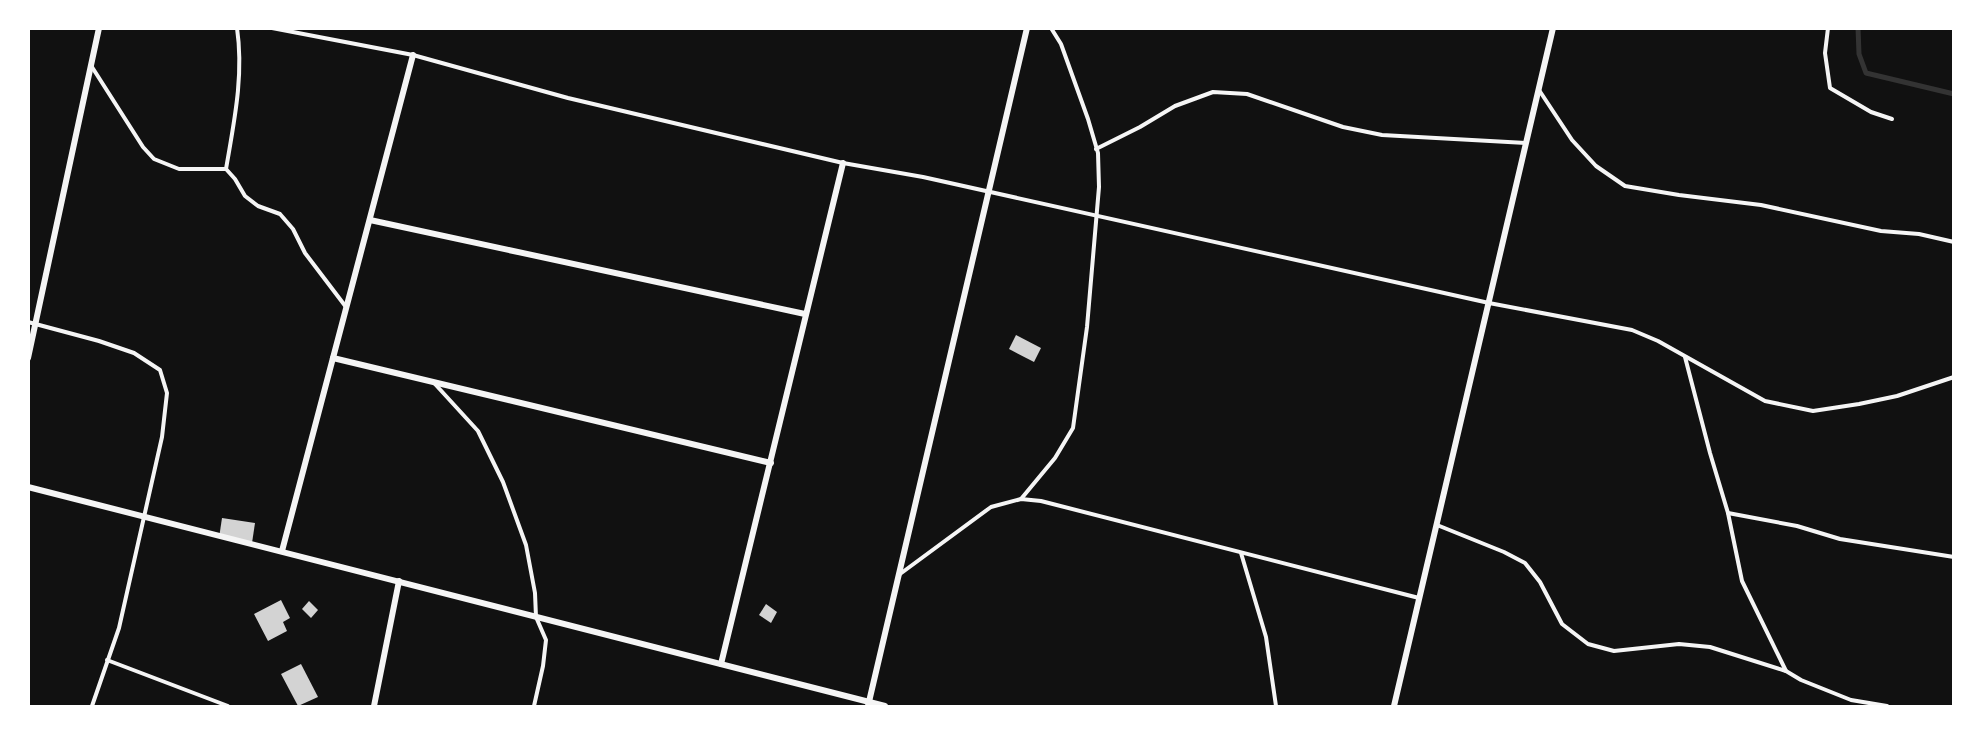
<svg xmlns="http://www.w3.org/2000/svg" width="1982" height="735" viewBox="0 0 1982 735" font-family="'Playfair Display',serif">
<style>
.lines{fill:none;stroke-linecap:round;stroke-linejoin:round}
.stream{stroke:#333;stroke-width:5}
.building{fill:#d3d3d3}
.service{stroke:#f5f5f5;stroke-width:4}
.minor{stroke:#f5f5f5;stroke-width:6}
</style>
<rect width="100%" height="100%" fill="#111"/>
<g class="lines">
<!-- stream -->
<path class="stream" d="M 1858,28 L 1859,54 L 1866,73 L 1954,94"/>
</g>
<!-- building -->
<g class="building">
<path d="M 1016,335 L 1041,348 L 1034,362 L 1009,349 Z"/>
<path d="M 222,518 L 255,523 L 252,543 L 219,538 Z"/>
<path d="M 281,600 L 290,618 L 283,622 L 287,631 L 268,641 L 254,614 Z"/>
<path d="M 309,601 L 318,610 L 311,618 L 302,609 Z"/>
<path d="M 766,604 L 777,612 L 771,623 L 759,615 Z"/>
<path d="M 301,664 L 318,697 L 298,706 L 281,674 Z"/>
</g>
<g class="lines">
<!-- service -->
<g class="service">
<path d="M 272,28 L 413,55 L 568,98 L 843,163 L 923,177 L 1489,303 L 1632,330 L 1658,341 L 1765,401 L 1813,411 L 1859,404 L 1897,396 L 1954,377"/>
<path d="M 1828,28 L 1825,53 L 1830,88 L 1871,112 L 1892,119"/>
<path d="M 92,67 L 143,147 L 154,159 L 179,169 L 226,169 L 235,179 L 245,196 L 258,206 L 280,214 L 293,229 L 305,253 L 346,307"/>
<path d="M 1539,90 L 1572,140 L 1596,166 L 1625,186 L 1679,195 L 1761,205 L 1881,231 L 1919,234 L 1954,242"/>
<path d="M 1096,149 L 1140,127 L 1175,106 L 1213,92 L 1247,94 L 1343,127 L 1382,135 L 1526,143"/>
<path d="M 226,169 C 234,122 244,76 237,28"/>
<path d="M 28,322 L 99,341 L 134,353 L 160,370 L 167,393 L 162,437 L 119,628 L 92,706"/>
<path d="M 1685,357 L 1710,453 L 1728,513 L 1797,526 L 1840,539 L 1954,557"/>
<path d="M 435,384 L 478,431 L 503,482 L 526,545 L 535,593 L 536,617 L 546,640 L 543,666 L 534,706"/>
<path d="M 1021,499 L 1055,458 L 1073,428 L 1087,327 L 1099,187 L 1098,153 L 1088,119 L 1061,44 L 1051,28"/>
<path d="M 1728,513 L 1742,581 L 1786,671 L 1801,680 L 1851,700 L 1887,706"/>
<path d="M 1437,525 L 1504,552 L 1525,563 L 1540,582 L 1562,624 L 1588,644 L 1614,651 L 1679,644 L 1710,647 L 1786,671"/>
<path d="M 1241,553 L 1266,637 L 1276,706"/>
<path d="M 900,574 L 991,507 L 1021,499 L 1041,501 L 1419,598"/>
<path d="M 107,660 L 228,706"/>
</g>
<!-- minor -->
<g class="minor">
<path d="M 370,220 L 805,314"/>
<path d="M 28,358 L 99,28"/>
<path d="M 333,358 L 771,463"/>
<path d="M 28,487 L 885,706"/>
<path d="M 282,551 L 413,55"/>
<path d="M 721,664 L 843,163"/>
<path d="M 374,706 L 399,581"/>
<path d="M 868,706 L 1027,28"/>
<path d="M 1394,706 L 1553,28"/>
</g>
</g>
<!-- border -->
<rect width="1982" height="735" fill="none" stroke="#ffffff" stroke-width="60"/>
</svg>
